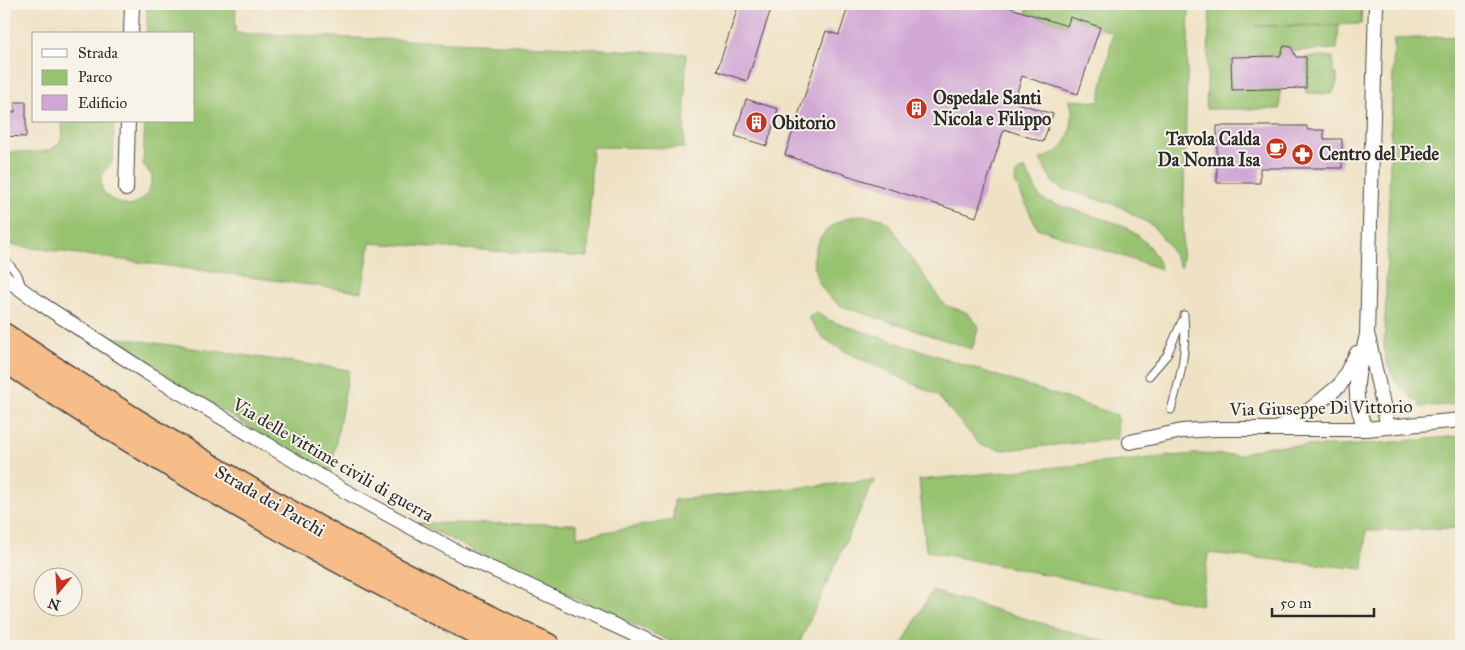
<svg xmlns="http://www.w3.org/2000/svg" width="1465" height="650" viewBox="0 0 1465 650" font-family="'IM FELL Great Primer',serif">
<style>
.green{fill:#97c26f;stroke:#61764d}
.building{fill:#d1a7d5}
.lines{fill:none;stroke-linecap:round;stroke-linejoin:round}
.lane-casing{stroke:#484642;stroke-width:9}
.street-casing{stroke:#484642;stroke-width:16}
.highway-casing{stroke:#484642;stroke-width:28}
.lane{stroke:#fff;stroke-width:7}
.street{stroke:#fff;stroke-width:14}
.highway{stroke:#f7bd88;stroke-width:25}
.labels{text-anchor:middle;stroke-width:4;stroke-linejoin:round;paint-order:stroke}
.poi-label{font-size:18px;font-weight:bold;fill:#2b2b2b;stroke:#f7f3e8;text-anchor:start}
.street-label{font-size:18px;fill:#2b2b2b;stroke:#f7f3e8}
</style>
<rect width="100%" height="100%" fill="#f7f3e8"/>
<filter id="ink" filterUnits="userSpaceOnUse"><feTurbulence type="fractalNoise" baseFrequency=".02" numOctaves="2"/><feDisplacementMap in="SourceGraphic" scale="10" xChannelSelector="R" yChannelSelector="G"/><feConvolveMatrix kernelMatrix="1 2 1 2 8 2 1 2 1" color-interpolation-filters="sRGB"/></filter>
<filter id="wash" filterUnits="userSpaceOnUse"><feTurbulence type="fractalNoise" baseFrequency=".0096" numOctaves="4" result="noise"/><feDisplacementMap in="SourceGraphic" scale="20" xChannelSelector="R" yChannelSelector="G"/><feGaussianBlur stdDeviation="1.12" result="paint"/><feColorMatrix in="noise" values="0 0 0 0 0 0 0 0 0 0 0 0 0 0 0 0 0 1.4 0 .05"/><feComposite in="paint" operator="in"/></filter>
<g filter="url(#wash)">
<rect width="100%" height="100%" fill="#efe2c4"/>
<!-- green -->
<g class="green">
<path d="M 147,4 L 236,4 L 235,33 L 570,47 L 686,54 L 684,148 L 592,147 L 588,257 L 370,243 L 362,292 L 4,244 L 4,151 C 19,152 57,158 62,137 C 63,132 62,126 62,121 L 114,121 C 113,133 115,149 112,161 C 111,166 105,169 103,173 C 94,194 115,203 131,206 C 146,199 151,192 152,176 L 143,164 L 145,121 L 194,121 L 194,34 L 147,34 Z"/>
<path d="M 1029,4 L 1189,4 L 1182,265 L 1180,267 L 1168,245 L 1153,226 L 1117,205 L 1060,188 L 1053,183 L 1040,159 C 1046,157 1053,154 1058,151 C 1071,141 1076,113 1069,100 L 1099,102 L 1113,33 L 1071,17 L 1067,26 L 1026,13 Z"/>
<path d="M 1210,4 L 1362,4 L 1361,24 L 1255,26 L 1339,26 L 1337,49 L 1293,51 L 1291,47 L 1285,46 L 1281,56 L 1231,57 L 1232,89 L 1280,88 L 1280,109 L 1206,109 Z"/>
<path d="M 1461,36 L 1461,404 L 1419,407 L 1420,403 C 1401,392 1387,372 1384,350 L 1394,39 Z"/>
<path d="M 1306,57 L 1333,57 L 1333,74 L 1337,74 L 1337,83 L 1332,94 L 1306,93 Z"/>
<path d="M 1022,169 L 1025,169 L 1040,197 L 1046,201 L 1122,225 C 1140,235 1155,249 1161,269 L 1037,228 L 1015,182 L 1016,174 Z"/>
<path d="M 863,215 L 882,219 L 890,225 L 944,305 L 966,312 L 979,326 L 972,349 L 841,306 C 796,277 809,220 863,215 Z"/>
<path d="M 816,312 L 828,320 L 1117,415 L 1118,439 L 1004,450 L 980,445 L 937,395 L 842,350 L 822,337 L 808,317 Z"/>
<path d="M 99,335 L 349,370 L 330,476 Z"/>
<path d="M 1461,436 L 1461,528 L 1366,531 L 1363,569 L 1208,553 L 1201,605 L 926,551 L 919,480 L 1194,454 L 1238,455 L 1269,446 L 1346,446 Z"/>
<path d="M 874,480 L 798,646 L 681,646 L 494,561 L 419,523 L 577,524 L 577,537 L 673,520 L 674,500 Z"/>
<path d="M 932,591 L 1119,646 L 901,646 Z"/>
</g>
<g id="blocks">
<!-- building -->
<g class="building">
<path d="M 739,4 L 764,4 L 772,6 L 747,81 L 717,71 Z"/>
<path d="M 849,4 L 998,4 L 1067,26 L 1070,17 L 1100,27 L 1078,94 L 1022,76 L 1014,102 L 1053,114 L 1043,142 L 1004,129 L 976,217 L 785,155 L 826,31 L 839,35 Z"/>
<path d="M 1284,46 L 1291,47 L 1296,57 L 1306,57 L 1306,88 L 1232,90 L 1231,57 L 1280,56 Z"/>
<path d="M 746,99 L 778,109 L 767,146 L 735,136 Z"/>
<path d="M 15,102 L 26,102 L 26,137 L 4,136 L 4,112 L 15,112 Z"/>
<path d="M 1217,126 L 1307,126 L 1307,130 L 1324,130 L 1324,139 L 1342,139 L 1342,168 L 1260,168 L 1260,183 L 1217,183 Z"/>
</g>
</g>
</g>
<g filter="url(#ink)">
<use href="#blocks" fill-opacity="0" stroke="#484642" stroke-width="1"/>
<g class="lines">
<defs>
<g id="lane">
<path d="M 4,258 L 18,275 L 22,287"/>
<path d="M 1149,376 L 1167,355 L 1182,321"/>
<path d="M 1171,410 C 1181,375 1187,353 1184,315"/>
</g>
<g id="street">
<path d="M 131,34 L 132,4"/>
<path d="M 126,189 L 128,121"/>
<path d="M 4,277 L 40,303 L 146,372 L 345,491 L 464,556 L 659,646"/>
<path d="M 1368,337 L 1388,427"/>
<path d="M 1277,429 L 1311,409 L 1340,385 L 1357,353"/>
<path d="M 1366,429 C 1349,396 1359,368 1367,335 L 1376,4"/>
<path d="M 1130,442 L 1182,431 L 1215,429 L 1366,429 L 1461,420"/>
</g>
<g id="highway">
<path d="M 4,336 C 177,453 358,557 547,646"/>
<path d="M 4,358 C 163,466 332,560 504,646"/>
</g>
</defs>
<!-- lane casing -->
<use href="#lane" class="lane-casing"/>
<!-- street casing -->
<use href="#street" class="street-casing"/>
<!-- highway casing -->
<use href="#highway" class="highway-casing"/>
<!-- lane -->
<use href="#lane" class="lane"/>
<!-- street -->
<use href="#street" class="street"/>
<!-- highway -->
<use href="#highway" class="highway"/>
</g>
</g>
<!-- icons -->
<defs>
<symbol id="building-disc" viewBox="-11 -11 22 22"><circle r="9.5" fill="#c8321e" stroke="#f7f3e8"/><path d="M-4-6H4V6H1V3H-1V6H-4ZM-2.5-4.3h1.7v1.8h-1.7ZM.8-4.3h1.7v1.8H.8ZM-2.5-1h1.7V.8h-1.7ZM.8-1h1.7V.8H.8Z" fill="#fff"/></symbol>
<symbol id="cafe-disc" viewBox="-11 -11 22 22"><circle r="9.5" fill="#c8321e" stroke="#f7f3e8"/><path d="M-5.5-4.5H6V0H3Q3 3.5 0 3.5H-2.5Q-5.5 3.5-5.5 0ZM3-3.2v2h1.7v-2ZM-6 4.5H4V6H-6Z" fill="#fff"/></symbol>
<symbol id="pharmacy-disc" viewBox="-11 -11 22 22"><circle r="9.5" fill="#c8321e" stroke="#f7f3e8"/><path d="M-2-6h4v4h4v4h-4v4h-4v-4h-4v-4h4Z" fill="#fff"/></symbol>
</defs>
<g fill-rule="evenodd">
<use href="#building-disc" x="904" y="96" width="25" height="25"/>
<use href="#building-disc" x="744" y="110" width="25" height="25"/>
<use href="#cafe-disc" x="1264" y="136" width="25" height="25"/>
<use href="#pharmacy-disc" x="1290" y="142" width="25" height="25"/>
</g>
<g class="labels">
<!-- poi labels -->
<g class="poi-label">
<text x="933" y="104">Ospedale Santi<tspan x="933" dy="21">Nicola e Filippo</tspan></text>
<text x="772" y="129">Obitorio</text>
<text x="1260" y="145" text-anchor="end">Tavola Calda<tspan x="1260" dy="21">Da Nonna Isa</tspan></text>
<text x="1319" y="160">Centro del Piede</text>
</g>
<!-- street labels -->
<g class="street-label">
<text transform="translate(1321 408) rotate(-1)" y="6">Via Giuseppe Di Vittorio</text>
<text transform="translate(333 460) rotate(30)" y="6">Via delle vittime civili di guerra</text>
<text transform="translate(270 501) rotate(30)" y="6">Strada dei Parchi</text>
</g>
</g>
<!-- margin -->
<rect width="1465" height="650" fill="none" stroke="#f7f3e8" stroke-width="20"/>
<!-- legend -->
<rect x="32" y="32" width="162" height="90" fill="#f7f3e8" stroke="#a5a39c"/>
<rect x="42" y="49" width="25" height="8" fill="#ffffff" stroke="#a5a39c"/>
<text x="78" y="58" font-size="15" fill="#2b2b2b">Strada</text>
<rect x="42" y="70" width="25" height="15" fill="#97c26f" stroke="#a5a39c"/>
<text x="78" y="82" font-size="15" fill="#2b2b2b">Parco</text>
<rect x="42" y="95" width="25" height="15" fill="#d1a7d5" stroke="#a5a39c"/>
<text x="78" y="108" font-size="15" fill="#2b2b2b">Edificio</text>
<!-- north arrow -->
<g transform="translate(58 592) rotate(198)"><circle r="24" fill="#f7f3e8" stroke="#a5a39c"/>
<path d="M0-4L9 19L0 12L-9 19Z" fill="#c8321e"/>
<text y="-8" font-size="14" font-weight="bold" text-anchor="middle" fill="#2b2b2b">N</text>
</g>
<!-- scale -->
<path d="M1272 608v8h102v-8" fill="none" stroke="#2b2b2b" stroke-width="2.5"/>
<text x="1280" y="608" font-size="15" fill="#2b2b2b" stroke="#f7f3e8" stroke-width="4" paint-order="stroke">50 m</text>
</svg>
